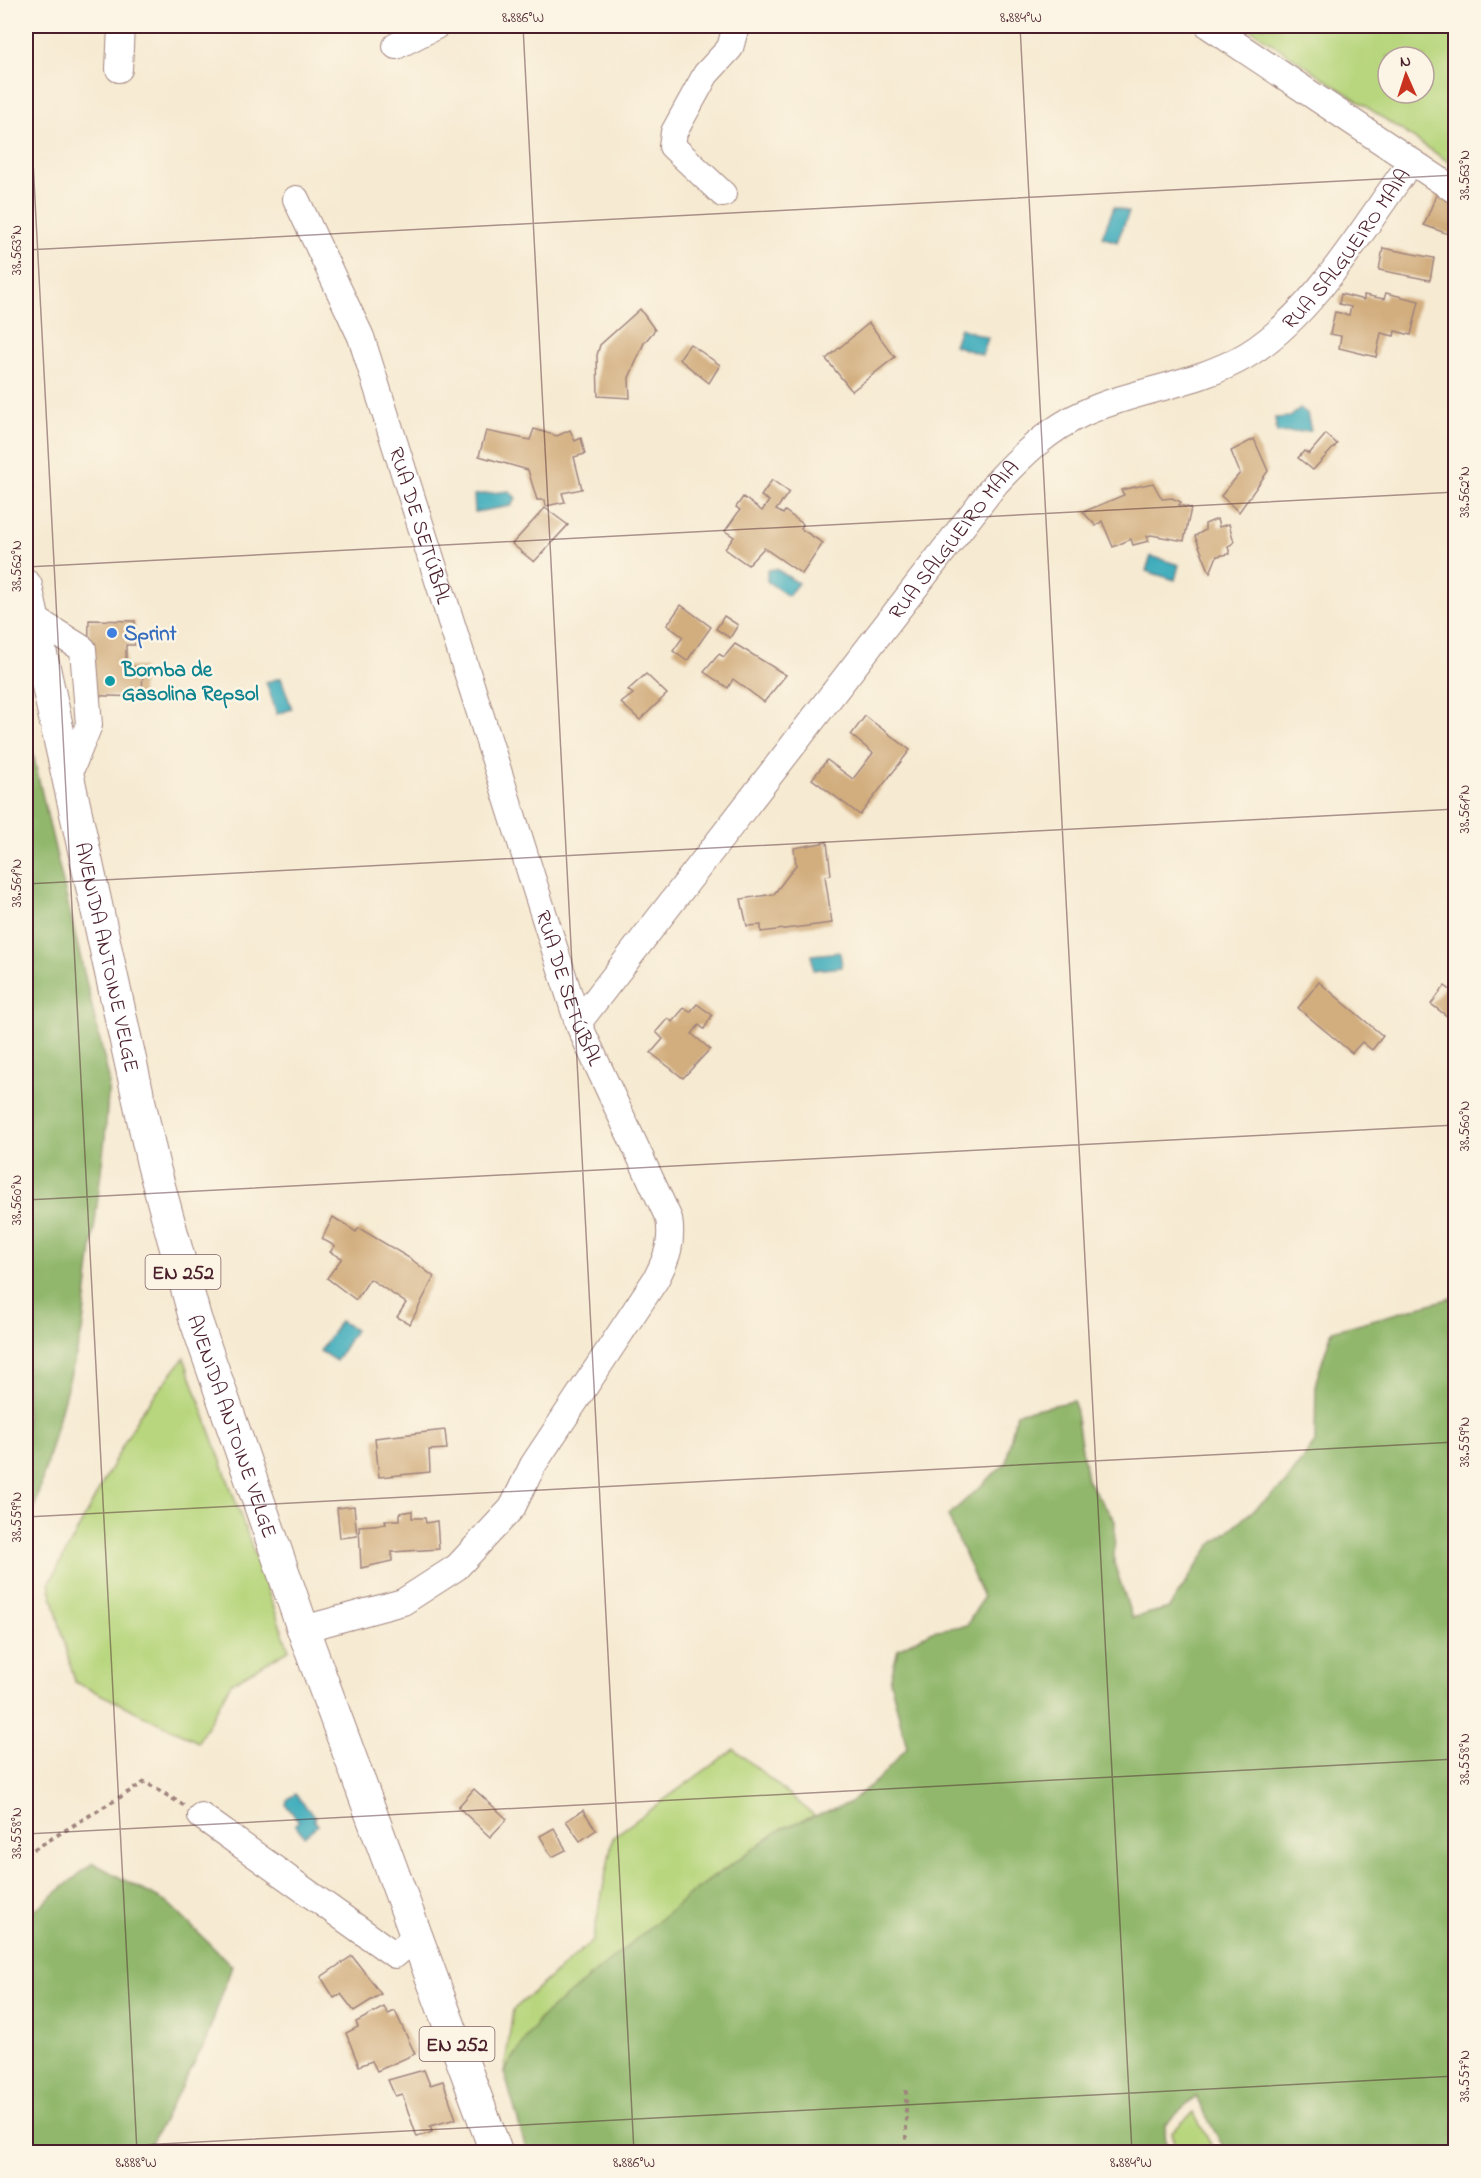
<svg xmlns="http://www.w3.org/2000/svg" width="1481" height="2178" viewBox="0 0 1481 2178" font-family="'Indie Flower',sans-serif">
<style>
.green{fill:#b7d67d;stroke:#807a54;stroke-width:1.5;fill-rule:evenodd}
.forest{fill:#91b76c;stroke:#6e6b4c;stroke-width:1.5}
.water{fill:#3dacbb;stroke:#446673;stroke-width:1.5}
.building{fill:#d2ad7e}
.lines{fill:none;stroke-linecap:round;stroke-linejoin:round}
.minor-casing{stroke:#a0847e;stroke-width:28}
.major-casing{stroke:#a0847e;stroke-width:34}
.path{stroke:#a0847e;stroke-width:4;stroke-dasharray:4.5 4.5;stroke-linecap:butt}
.minor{stroke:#fff;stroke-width:26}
.major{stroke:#fff;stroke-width:32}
.ticks{fill:none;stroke:#4a1f2b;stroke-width:1.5;stroke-opacity:0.45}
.shop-dot{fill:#3f7fe0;stroke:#fcf5e5;stroke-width:2}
.culture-dot{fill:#0f9aa8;stroke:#fcf5e5;stroke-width:2}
.labels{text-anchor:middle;stroke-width:5;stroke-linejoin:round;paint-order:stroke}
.shield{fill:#fcf5e5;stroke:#7f5f63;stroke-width:1.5}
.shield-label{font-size:20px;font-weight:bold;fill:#4a1f2b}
.street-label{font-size:21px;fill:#4a1f2b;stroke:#fcf5e5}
.shop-label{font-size:21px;font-weight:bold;fill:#366cbe;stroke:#fcf5e5;text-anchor:start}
.culture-label{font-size:21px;font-weight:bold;fill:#0d838f;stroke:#fcf5e5;text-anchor:start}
.neatline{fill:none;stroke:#4a1f2b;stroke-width:2}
.ticks-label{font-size:15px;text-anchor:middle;fill:#4a1f2b}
</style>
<rect width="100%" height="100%" fill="#fcf5e5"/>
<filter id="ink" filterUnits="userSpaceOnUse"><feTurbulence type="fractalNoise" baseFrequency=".0167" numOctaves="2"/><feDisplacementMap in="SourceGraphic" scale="12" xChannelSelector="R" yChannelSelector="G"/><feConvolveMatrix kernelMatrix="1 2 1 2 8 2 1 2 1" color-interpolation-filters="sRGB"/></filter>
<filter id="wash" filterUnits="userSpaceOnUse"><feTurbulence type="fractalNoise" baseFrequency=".008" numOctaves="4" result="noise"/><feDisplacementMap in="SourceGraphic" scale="24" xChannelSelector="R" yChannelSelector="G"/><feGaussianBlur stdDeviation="1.35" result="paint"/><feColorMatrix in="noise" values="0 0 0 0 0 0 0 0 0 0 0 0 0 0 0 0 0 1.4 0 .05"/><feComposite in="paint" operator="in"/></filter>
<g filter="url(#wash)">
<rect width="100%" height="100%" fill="#f6ead2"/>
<!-- green -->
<g class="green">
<path d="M 1246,26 L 1455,26 L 1455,166 ZM 1388,57 L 1424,57 L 1424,93 L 1388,93 Z"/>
<path d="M 184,1358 L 289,1650 L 231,1683 L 198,1742 L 75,1682 L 49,1584 L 139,1415 Z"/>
<path d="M 734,1749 L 815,1816 L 783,1828 L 697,1889 L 541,2018 L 504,2072 L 513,2010 L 593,1940 L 613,1837 Z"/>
<path d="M 1193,2112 L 1215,2152 L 1175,2152 L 1172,2132 Z"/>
</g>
<!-- forest -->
<g class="forest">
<path d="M 26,725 L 109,1079 L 105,1138 L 82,1332 L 26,1539 Z"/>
<path d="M 1455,1297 L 1455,2152 L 1226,2152 L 1196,2097 L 1165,2124 L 1166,2152 L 527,2152 L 504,2072 L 540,2018 L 697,1889 L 783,1828 L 849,1803 L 883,1775 L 907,1747 L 890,1681 L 898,1649 L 932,1631 L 967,1625 L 983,1598 L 948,1516 L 1006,1463 L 1016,1413 L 1074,1401 L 1087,1480 L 1115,1521 L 1114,1563 L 1132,1618 L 1169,1608 L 1210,1546 L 1285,1484 L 1315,1442 L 1316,1381 L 1332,1331 Z"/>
<path d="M 93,1863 L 169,1904 L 232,1966 L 205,2043 L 146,2152 L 26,2152 L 26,1917 Z"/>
</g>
<!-- water -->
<g class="water">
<path d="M 1114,207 L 1129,212 L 1117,242 L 1102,237 Z"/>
<path d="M 960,328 L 988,338 L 982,355 L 954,345 Z"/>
<path d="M 1300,409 L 1307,413 L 1311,431 L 1277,433 L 1275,418 L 1290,417 Z"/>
<path d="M 509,491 L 516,498 L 511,506 L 475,512 L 474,495 Z"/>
<path d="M 1151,556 L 1179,565 L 1175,580 L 1146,571 Z"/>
<path d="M 776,569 L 798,583 L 788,596 L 767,581 L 767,570 Z"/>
<path d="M 281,678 L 292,709 L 277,714 L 266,682 Z"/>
<path d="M 840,952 L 842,967 L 813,970 L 812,955 Z"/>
<path d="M 340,1321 L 355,1330 L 336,1361 L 320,1351 Z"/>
<path d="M 295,1794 L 315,1817 L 313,1819 L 318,1825 L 304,1836 L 295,1824 L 299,1821 L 286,1805 L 287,1800 Z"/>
</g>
<g id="blocks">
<!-- building -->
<g class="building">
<path d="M 1437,193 L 1454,199 L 1452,205 L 1456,206 L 1456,237 L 1424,225 Z"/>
<path d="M 1383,248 L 1434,258 L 1430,280 L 1379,270 Z"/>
<path d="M 1386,293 L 1419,301 L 1411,335 L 1395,331 L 1394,336 L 1381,333 L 1376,357 L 1339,348 L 1341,336 L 1330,334 L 1335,312 L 1349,315 L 1351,307 L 1339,304 L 1341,294 L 1364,300 L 1364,295 L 1384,299 Z"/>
<path d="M 640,309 L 655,330 L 644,343 L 629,378 L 630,398 L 598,396 L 597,355 L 600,345 Z"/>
<path d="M 869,323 L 895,357 L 852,391 L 826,359 Z"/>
<path d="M 690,344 L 720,365 L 709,383 L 679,359 Z"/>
<path d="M 534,429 L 557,436 L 570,430 L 575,441 L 581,438 L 585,454 L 574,457 L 582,489 L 562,493 L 565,502 L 546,506 L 545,500 L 537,500 L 528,470 L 479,456 L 486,431 L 530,440 Z"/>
<path d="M 1326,434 L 1337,444 L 1313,470 L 1298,458 L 1304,451 L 1309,454 Z"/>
<path d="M 1254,439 L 1268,471 L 1239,512 L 1221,496 L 1240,473 L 1231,451 Z"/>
<path d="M 772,480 L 789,492 L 776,510 L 783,514 L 785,511 L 803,524 L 801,529 L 823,543 L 802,574 L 764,548 L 748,565 L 725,549 L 734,537 L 725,531 L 740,510 L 736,507 L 743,497 L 762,511 L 769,501 L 761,496 Z"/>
<path d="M 1153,483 L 1162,499 L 1172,498 L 1181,502 L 1179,505 L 1191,508 L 1184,541 L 1151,535 L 1147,536 L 1149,541 L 1133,545 L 1131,539 L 1113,547 L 1102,521 L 1096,526 L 1083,512 L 1124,495 L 1121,490 Z"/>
<path d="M 545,508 L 568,525 L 534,562 L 512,544 Z"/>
<path d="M 1217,519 L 1219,527 L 1229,524 L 1234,542 L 1228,547 L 1230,554 L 1217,556 L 1210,573 L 1195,536 L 1205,530 L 1205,524 Z"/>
<path d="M 681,605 L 711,627 L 687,661 L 673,651 L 683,637 L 667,625 Z"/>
<path d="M 724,616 L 738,625 L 730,638 L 716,629 Z"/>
<path d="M 89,620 L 135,621 L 135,645 L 126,645 L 126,667 L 143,667 L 142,697 L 76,695 L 88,665 Z"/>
<path d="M 735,644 L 786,675 L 764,702 L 733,679 L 728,688 L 704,672 L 719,654 L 724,657 Z"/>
<path d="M 646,674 L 667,694 L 640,720 L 621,703 L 633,694 L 628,690 Z"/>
<path d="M 865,716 L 910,750 L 860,815 L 812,779 L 827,760 L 853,779 L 873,753 L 851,735 Z"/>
<path d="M 827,842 L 831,875 L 825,876 L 832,923 L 761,932 L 761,925 L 747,926 L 741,899 L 774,894 L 796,865 L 794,848 Z"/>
<path d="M 1319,982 L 1383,1036 L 1372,1050 L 1362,1042 L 1352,1053 L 1298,1008 Z"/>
<path d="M 1445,986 L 1456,994 L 1456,1023 L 1431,1004 Z"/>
<path d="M 697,1004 L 712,1015 L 704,1029 L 699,1025 L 692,1034 L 710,1049 L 683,1078 L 651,1053 L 663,1039 L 656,1032 L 668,1018 L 672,1022 L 684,1008 L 690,1012 Z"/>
<path d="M 333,1217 L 356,1232 L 359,1228 L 411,1259 L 434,1277 L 410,1324 L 397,1317 L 406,1303 L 370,1279 L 356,1300 L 327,1278 L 342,1258 L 330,1252 L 335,1246 L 322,1239 Z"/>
<path d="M 445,1430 L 447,1449 L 429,1450 L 430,1472 L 379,1477 L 375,1438 Z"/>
<path d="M 354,1506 L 357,1536 L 340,1538 L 337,1508 Z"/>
<path d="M 412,1511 L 412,1518 L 425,1518 L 426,1523 L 437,1521 L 439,1549 L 392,1552 L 392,1561 L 361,1568 L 359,1526 L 386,1524 L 385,1520 L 400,1520 L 400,1513 Z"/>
<path d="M 474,1789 L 507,1819 L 490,1837 L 458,1807 Z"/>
<path d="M 583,1810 L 596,1830 L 580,1841 L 566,1821 Z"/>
<path d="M 554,1828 L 566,1850 L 552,1857 L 540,1836 Z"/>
<path d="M 352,1956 L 381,1994 L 354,2011 L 341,1994 L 334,1998 L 321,1977 Z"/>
<path d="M 384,2007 L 388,2014 L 395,2011 L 415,2054 L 377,2071 L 372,2061 L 359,2066 L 346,2033 L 358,2027 L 356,2022 Z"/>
<path d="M 424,2070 L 430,2085 L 443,2081 L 456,2119 L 430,2126 L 432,2132 L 417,2137 L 402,2094 L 395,2096 L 388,2080 Z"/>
</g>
</g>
</g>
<g filter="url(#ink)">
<use href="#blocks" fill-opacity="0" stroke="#a0847e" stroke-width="1.5"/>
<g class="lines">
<defs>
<g id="minor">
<path d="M 1209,26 L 1456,191"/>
<path d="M 396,46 L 436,26"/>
<path d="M 119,69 L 121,26"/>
<path d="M 723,194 L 672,146 L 674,132 L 706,74 L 730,48 L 736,26"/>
<path id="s1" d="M 296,199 L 361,337 L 578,1023 L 669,1219 C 673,1242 667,1258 656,1279 L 533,1465 L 512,1508 L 457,1567 L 403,1602 L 303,1629"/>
<path d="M 33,618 L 83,649 L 89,725 L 68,776"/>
<path id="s2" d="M 578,1023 L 996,483 C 1022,455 1049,429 1084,413 C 1136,389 1197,385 1247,355 C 1314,314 1364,226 1411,162"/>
<path d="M 201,1816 L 395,1955 L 418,1935"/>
</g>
<g id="major">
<path id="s3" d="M 26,586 L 153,1164 L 195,1318 L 303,1629 L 496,2152"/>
</g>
</defs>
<!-- minor casing -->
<use href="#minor" class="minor-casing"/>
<!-- major casing -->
<use href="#major" class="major-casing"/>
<!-- path -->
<g class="path">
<path d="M 26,1854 L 145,1782 L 185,1806"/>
<path d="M 906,2090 L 906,2152"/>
</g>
<!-- minor -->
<use href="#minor" class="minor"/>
<!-- major -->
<use href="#major" class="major"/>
</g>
</g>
<!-- ticks -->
<path class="ticks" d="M 523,26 L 634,2152M 1020,26 L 1132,2152M 26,27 L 137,2152M 26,250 L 1456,175M 26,567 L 1456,492M 26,884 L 1456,809M 26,1200 L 1456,1125M 26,1517 L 1456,1442M 26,1834 L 1456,1759M 26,2151 L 1456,2076"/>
<!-- markers -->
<circle class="shop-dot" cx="112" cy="633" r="6"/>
<circle class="culture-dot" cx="110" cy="681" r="6"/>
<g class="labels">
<!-- shield labels -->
<g class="shield">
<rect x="145.5" y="1255" width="75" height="34" rx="4.5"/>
<rect x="419.5" y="2027" width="75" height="34" rx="4.5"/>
</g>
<g class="shield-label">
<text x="183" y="1279">EN 252</text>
<text x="457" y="2051">EN 252</text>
</g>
<!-- street labels -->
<g class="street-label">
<text dy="7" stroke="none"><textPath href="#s2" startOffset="1116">RUA SALGUEIRO MAIA</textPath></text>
<text dy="7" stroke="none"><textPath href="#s1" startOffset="350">RUA DE SETÚBAL</textPath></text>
<text dy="7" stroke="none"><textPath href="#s2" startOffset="612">RUA SALGUEIRO MAIA</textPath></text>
<text dy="7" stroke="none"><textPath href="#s3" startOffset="380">AVENIDA ANTOINE VELGE</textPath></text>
<text dy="7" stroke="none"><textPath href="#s1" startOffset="836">RUA DE SETÚBAL</textPath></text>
<text dy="7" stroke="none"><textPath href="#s3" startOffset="866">AVENIDA ANTOINE VELGE</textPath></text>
</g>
<!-- shop labels -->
<g class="shop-label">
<text x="124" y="640">Sprint</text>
</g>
<!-- culture labels -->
<g class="culture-label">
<text x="122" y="676">Bomba de<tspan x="122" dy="24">Gasolina Repsol</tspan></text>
</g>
</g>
<!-- margin -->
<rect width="1481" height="2178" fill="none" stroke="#fcf5e5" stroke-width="66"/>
<!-- north arrow -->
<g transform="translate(1406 75) rotate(357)"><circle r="28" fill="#fcf5e5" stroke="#b59f9b" stroke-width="1.5"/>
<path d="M0-4.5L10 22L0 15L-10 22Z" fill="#c8321e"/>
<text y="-9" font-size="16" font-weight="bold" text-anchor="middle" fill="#4a1f2b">N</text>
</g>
<rect x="33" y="33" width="1415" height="2112" class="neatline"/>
<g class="ticks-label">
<text x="523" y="22">8.886°W</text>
<text x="1021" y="22">8.884°W</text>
<text transform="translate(1464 175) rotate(-90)" y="5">38.563°N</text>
<text transform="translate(16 250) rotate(-90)" y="5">38.563°N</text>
<text transform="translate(1464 492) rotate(-90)" y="5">38.562°N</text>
<text transform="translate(16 566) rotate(-90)" y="5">38.562°N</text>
<text transform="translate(1464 809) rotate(-90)" y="5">38.561°N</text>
<text transform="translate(16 883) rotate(-90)" y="5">38.561°N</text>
<text transform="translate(1464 1126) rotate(-90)" y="5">38.560°N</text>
<text transform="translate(16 1200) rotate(-90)" y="5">38.560°N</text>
<text transform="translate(1464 1442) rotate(-90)" y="5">38.559°N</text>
<text transform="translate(16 1517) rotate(-90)" y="5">38.559°N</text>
<text transform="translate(1464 1759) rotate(-90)" y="5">38.558°N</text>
<text transform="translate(16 1833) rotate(-90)" y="5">38.558°N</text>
<text transform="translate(1464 2076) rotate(-90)" y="5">38.557°N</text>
<text x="136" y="2167">8.888°W</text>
<text x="634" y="2167">8.886°W</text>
<text x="1131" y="2167">8.884°W</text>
</g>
</svg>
